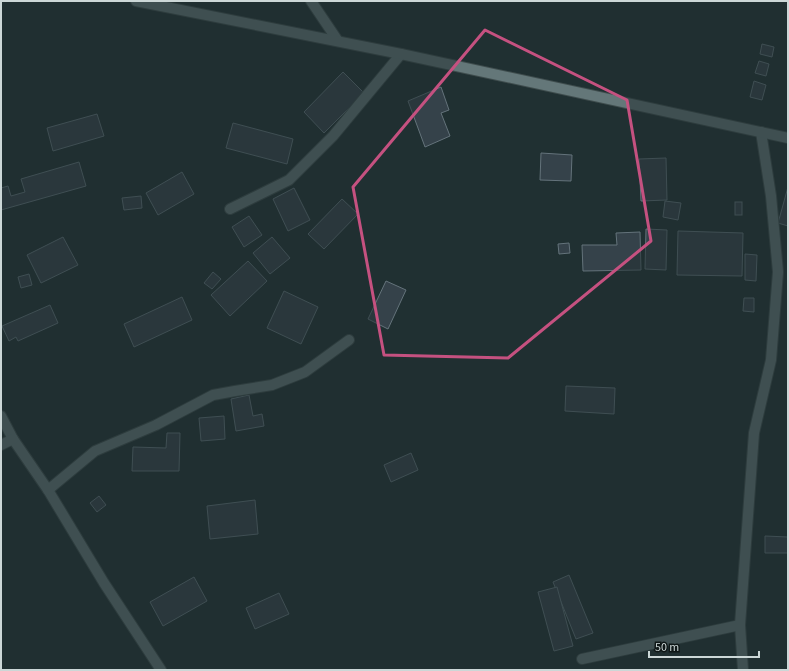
<svg xmlns="http://www.w3.org/2000/svg" width="789" height="671" viewBox="0 0 789 671" font-family="'Source Sans 3',sans-serif">
<style>
.building{fill:#35424a;stroke:#64737b}
.lines{fill:none;stroke-linecap:round;stroke-linejoin:round}
.minor-casing{stroke:#3f4d4e;stroke-width:12}
.secondary-casing{stroke:#3f4d4e;stroke-width:12}
.minor{stroke:#647779;stroke-width:10}
.secondary{stroke:#647779;stroke-width:10}
.marked{fill:none;stroke:#c55180;stroke-width:3;stroke-linejoin:round}
</style>
<rect width="100%" height="100%" fill="#203032"/>
<!-- building -->
<g class="building">
<path d="M 762,44 L 774,47 L 772,57 L 760,54 Z"/>
<path d="M 759,61 L 769,64 L 766,76 L 755,73 Z"/>
<path d="M 343,72 L 364,93 L 324,133 L 304,112 Z"/>
<path d="M 754,81 L 766,85 L 762,100 L 750,97 Z"/>
<path d="M 441,87 L 449,110 L 441,113 L 450,136 L 425,147 L 408,101 Z"/>
<path d="M 97,114 L 104,136 L 53,151 L 47,128 Z"/>
<path d="M 233,123 L 293,139 L 287,164 L 226,148 Z"/>
<path d="M 541,153 L 572,155 L 571,181 L 540,180 Z"/>
<path d="M 666,158 L 667,200 L 641,201 L 639,159 Z"/>
<path d="M 79,162 L 86,186 L 1,210 L 1,188 L 8,186 L 11,196 L 25,192 L 21,179 Z"/>
<path d="M 182,172 L 194,194 L 158,215 L 146,193 Z"/>
<path d="M 788,187 L 788,226 L 778,223 Z"/>
<path d="M 294,188 L 310,220 L 288,231 L 273,199 Z"/>
<path d="M 141,196 L 142,208 L 124,210 L 122,198 Z"/>
<path d="M 342,199 L 358,214 L 324,249 L 308,234 Z"/>
<path d="M 665,201 L 681,203 L 678,220 L 663,217 Z"/>
<rect x="735" y="202" width="7" height="13"/>
<path d="M 249,216 L 262,235 L 244,247 L 232,227 Z"/>
<path d="M 646,229 L 667,230 L 666,270 L 645,269 Z"/>
<path d="M 678,231 L 743,233 L 742,276 L 677,275 Z"/>
<path d="M 640,232 L 641,270 L 583,271 L 582,245 L 617,245 L 616,233 Z"/>
<path d="M 63,237 L 78,265 L 41,283 L 27,255 Z"/>
<path d="M 272,237 L 290,258 L 270,274 L 253,253 Z"/>
<path d="M 569,243 L 570,253 L 559,254 L 558,244 Z"/>
<path d="M 745,254 L 757,255 L 756,281 L 745,280 Z"/>
<path d="M 248,261 L 267,281 L 230,316 L 211,295 Z"/>
<path d="M 213,272 L 221,279 L 212,289 L 204,283 Z"/>
<path d="M 29,274 L 32,285 L 21,288 L 18,277 Z"/>
<path d="M 386,281 L 406,290 L 388,329 L 368,319 Z"/>
<path d="M 284,291 L 318,307 L 301,344 L 267,328 Z"/>
<path d="M 182,297 L 192,320 L 134,347 L 124,324 Z"/>
<path d="M 744,298 L 754,298 L 754,312 L 743,311 Z"/>
<path d="M 50,305 L 58,323 L 18,341 L 16,337 L 9,341 L 2,326 Z"/>
<path d="M 566,386 L 615,388 L 614,414 L 565,411 Z"/>
<path d="M 249,395 L 253,416 L 262,414 L 264,426 L 236,431 L 231,399 Z"/>
<path d="M 224,416 L 225,439 L 201,441 L 199,418 Z"/>
<path d="M 167,433 L 180,433 L 179,471 L 132,471 L 133,447 L 166,448 Z"/>
<path d="M 411,453 L 418,470 L 391,482 L 384,465 Z"/>
<path d="M 99,496 L 106,505 L 97,512 L 90,503 Z"/>
<path d="M 255,500 L 258,534 L 210,539 L 207,506 Z"/>
<path d="M 765,536 L 788,537 L 788,553 L 765,553 Z"/>
<path d="M 569,575 L 593,633 L 576,639 L 553,582 Z"/>
<path d="M 194,577 L 207,601 L 163,626 L 150,602 Z"/>
<path d="M 557,587 L 573,646 L 554,651 L 538,592 Z"/>
<path d="M 279,593 L 289,614 L 255,629 L 246,608 Z"/>
</g>
<g class="lines">
<defs>
<g id="minor">
<path d="M 311,1 L 338,41"/>
<path d="M 230,209 L 289,180 L 333,136 L 401,54"/>
<path d="M 1,416 L 13,439 L 48,490 L 104,583 L 161,670"/>
<path d="M 1,445 L 13,439"/>
<path d="M 48,490 L 95,451 L 156,425 L 213,395 L 235,391 L 272,385 L 305,372 L 349,340"/>
<path d="M 582,659 L 740,625"/>
<path d="M 743,670 L 740,625 L 754,433 L 771,360 L 778,272 L 771,196 L 761,132"/>
</g>
<path id="secondary" d="M 136,1 L 401,54 L 788,138"/>
</defs>
<!-- minor casing -->
<use href="#minor" class="minor-casing"/>
<!-- secondary casing -->
<use href="#secondary" class="secondary-casing"/>
<!-- minor -->
<use href="#minor" class="minor"/>
<!-- secondary -->
<use href="#secondary" class="secondary"/>
</g>
<!-- marked area -->
<path d="M0 0H789V671H0ZM 485,30 L 627,100 L 651,241 L 508,358 L 384,355 L 353,187 Z" fill="#203032" fill-opacity=".55" fill-rule="evenodd"/>
<path class="marked" d="M 485,30 L 627,100 L 651,241 L 508,358 L 384,355 L 353,187 Z"/>
<!-- border -->
<rect width="789" height="671" fill="none" stroke="#ccd7d7" stroke-width="4"/>
<!-- scale -->
<path d="M649 651v6h110v-6" fill="none" stroke="#ccd7d7" stroke-width="2"/>
<text x="655" y="651" font-size="12" fill="#ccd7d7" stroke="#0f1717" stroke-width="3" paint-order="stroke">50 m</text>
</svg>
